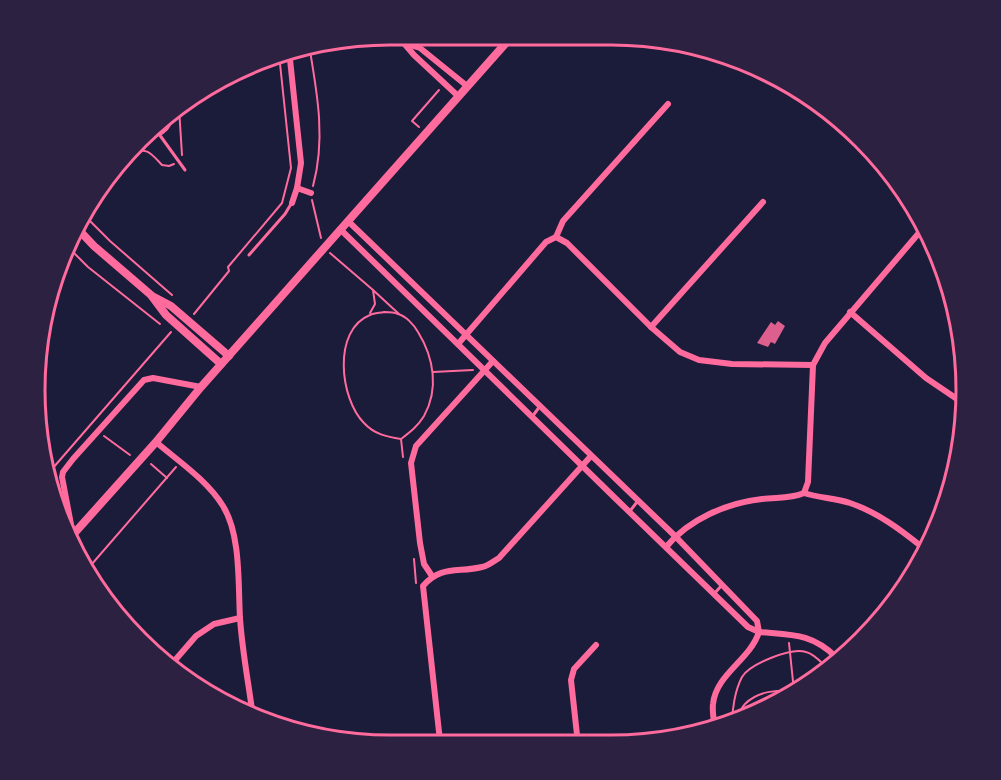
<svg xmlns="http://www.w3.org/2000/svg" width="1001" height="780" viewBox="0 0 1001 780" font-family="Overpass,sans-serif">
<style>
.building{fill:#dd5f8e}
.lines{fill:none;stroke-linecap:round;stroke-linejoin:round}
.path{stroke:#ff6b9d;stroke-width:2}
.service{stroke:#ff6b9d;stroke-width:3}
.minor{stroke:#ff6b9d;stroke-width:6}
.tertiary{stroke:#ff6b9d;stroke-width:8}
.rim{fill:none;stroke:#ff6b9d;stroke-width:3}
</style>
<rect width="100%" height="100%" fill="#1b1b3a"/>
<!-- building -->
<path class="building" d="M 778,321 L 785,326 L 775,344 L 771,342 L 768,347 L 757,343 L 771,322 L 775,325 Z"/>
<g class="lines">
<!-- path -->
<g class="path">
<path d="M 309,45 C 317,92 326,139 313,186"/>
<path d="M 179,108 L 182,155"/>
<path d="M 419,127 L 412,121 L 439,90"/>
<path d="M 129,151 C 149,149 149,151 162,165 L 169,166 L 174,164"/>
<path d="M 312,200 L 321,238"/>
<path d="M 82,213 L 110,241 L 172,295"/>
<path d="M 68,247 L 88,267 L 160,324"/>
<path d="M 330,253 L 373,290"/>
<path d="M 384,312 C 388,312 394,312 398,314 C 406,316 414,325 418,332 C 434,358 439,389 424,416 C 418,426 410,432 401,439 C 387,437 374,434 364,423 C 340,399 332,330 370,315 C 374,313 380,313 384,312 Z"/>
<path d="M 370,313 L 375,304 L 373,290 L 399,314"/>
<path d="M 194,314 L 229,271 L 228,267 L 282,203 L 291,168 L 279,54"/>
<path d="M 433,372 L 473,370"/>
<path d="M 104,436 L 130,455"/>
<path d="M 401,439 L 403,457"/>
<path d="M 151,464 L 167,478"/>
<path d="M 46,476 L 171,332"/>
<path d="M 414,559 L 416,583"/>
<path d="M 85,572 L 176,467"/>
<path d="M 789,643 L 794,691"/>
<path d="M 736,722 C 738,717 741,708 745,704 C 759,690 779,690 797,691"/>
<path d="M 732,724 C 732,710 735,690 742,677 C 750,664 791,647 806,652 C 814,654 820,661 825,666"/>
</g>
<!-- service -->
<g class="service">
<path d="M 159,134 L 185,170"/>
<path d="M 249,255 L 285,214 L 291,204"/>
<path d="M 532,417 L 540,406"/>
<path d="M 630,511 L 637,502"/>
<path d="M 714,594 L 722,585"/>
</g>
<!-- minor -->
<g class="minor">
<path d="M 397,35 L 414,55 L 458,96"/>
<path d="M 407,44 L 420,48 L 467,86"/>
<path d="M 289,50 L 301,163 L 297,188 L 292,203"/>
<path d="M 140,138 C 154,135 171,133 169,115"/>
<path d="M 297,188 L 311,193"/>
<path d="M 348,221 L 675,536 L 757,621 L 759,632"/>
<path d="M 340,229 L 615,498 L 748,627 L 759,632"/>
<path d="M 556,237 L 563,221 L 668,104"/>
<path d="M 850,312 L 926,378 L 960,401"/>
<path d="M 651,327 L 763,202"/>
<path d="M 458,344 L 546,242 L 556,237 L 567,243 L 651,327 L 680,352 L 699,360 L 732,364 L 813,365"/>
<path d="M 156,442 C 178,461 207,480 223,506 C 241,535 238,584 240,618 C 242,649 248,680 252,710"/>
<path d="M 804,493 L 808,482 L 813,365 L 825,343 L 924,227"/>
<path d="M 73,535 L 62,477 L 63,472 L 73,459 L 144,380 L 153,378 L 201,387"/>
<path d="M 666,547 C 689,519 727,503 762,499 C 777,497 790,499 804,493 C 819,498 835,498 850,503 C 877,512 901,530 922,547"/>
<path d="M 432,576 L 424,564 L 420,543 L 411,463 L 416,446 L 493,361"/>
<path d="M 170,666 L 196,636 L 214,624 L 240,618"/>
<path d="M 715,729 C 714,721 712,712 713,704 C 716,674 750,660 759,632 C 792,635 811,633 836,657"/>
<path d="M 440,741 L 423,586 C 441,565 458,573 482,567 C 488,566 494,561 499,558 L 591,456"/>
<path d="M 578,744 L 571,680 L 574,669 L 596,645"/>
</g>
<!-- tertiary -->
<g class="tertiary">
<path d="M 76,227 L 94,246 L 151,295 L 166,315 L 221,364"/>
<path d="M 154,297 L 171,306 L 229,356"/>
<path d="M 70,538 L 156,442 L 201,387 L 513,35"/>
</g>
</g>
<!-- crop -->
<path d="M0 0H1001V780H0ZM390 45H611A345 345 0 0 1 956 390V390A345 345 0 0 1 611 735H390A345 345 0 0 1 45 390V390A345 345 0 0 1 390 45Z" fill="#2d2142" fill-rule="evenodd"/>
<path class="rim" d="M390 45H611A345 345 0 0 1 956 390V390A345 345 0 0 1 611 735H390A345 345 0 0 1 45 390V390A345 345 0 0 1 390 45Z"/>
</svg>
